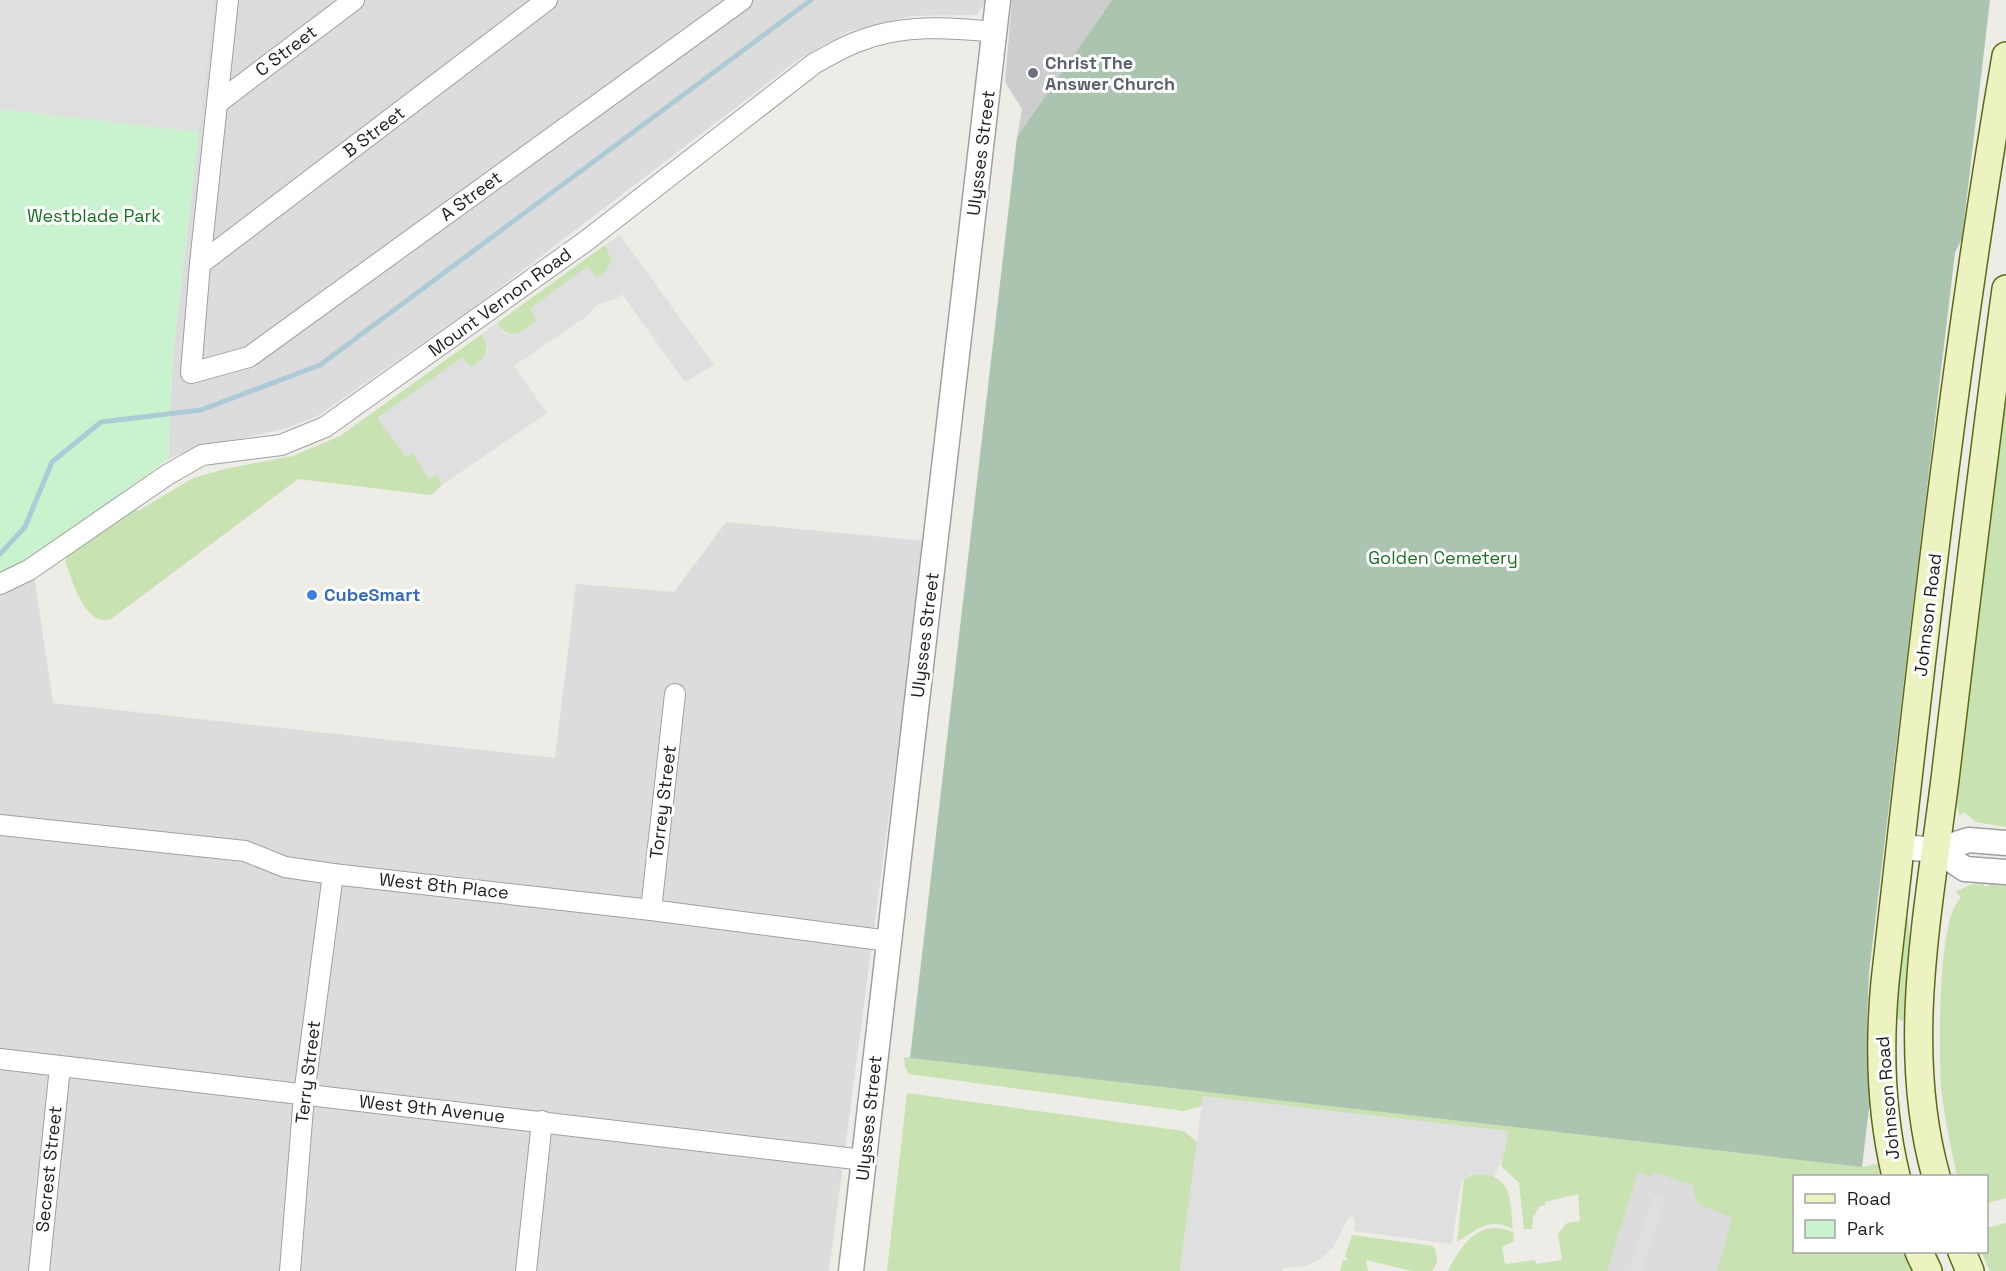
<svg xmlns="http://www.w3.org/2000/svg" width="2006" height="1271" viewBox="0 0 2006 1271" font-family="'Space Grotesk',sans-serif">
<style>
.residential{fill:#dddcdc}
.religious{fill:#cdcdcd}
.grass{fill:#c8e2b2}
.cemetery{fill:#aac4af}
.park{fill:#c9f3ce}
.parking{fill:#dfdfdf}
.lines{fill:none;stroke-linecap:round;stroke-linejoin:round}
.stream{stroke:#accbd7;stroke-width:5}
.minor-casing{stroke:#a0a0a0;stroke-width:22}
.tertiary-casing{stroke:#a0a0a0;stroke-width:27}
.secondary-casing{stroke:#5c6912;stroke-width:30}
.minor{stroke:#fff;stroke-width:20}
.tertiary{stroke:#fff;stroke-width:24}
.secondary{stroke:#edf2c1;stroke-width:27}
.worship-dot{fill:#6b7280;stroke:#fff;stroke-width:2}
.shop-dot{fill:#3f7fe0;stroke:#fff;stroke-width:2}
.labels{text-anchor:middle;stroke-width:6;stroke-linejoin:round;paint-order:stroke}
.street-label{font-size:18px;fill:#1f1f1f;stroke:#fff}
.worship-label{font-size:18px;font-weight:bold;fill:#5b616d;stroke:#fff;text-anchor:start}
.park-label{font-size:18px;fill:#197024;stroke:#fff}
.shop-label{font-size:18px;font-weight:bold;fill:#366cbe;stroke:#fff;text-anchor:start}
</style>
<rect width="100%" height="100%" fill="#eeece6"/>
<!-- residential -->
<g class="residential">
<path d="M 214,0 L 987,0 L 977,15 L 911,16 L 847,32 L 798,60 L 480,303 L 318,416 L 284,429 L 193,449 L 168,459 L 173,355 Z"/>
<path d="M 726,522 L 925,541 L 829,1271 L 0,1271 L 0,592 L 34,575 L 53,703 L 555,758 L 576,584 L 674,592 Z"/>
<path d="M 1625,1138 L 1862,1167 L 1886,1162 L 1889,1176 L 1794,1176 L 1794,1252 L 1919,1271 L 1574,1271 Z"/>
</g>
<!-- religious -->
<path class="religious" d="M 1012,0 L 1112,0 L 1017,137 L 1022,109 L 1005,82 Z"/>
<!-- grass -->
<g class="grass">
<path d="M 605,245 L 612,260 L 607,270 L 596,278 L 588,267 L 530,309 L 537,320 C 522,331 511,344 497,323 Z"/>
<path d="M 482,334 L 487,343 L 485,357 L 470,368 L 463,358 L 406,456 L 411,452 L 438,475 L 442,485 L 431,495 L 298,479 L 111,619 C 84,627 73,581 65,562 L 69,552 L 135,509 L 138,511 L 193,478 L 229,468 L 293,456 L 340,436 Z"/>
<path d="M 2006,361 L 2006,827 L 1976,822 L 1964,812 L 1960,816 L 1955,799 Z"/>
<path d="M 1985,882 L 1984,886 L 1989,886 L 1989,883 L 2006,885 L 2006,1198 L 1987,1203 L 1986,1176 L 1957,1176 C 1951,1147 1944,1117 1941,1086 C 1939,1055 1937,915 1961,898 L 1956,892 L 1970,885 Z"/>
<path d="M 1908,918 L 1912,965 L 1907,1020 L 1901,1021 L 1896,1016 L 1905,919 Z"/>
<path d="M 904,1057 L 1862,1167 L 1886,1162 L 1889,1176 L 1794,1176 L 1794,1252 L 1912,1252 L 1919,1271 L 1717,1271 L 1731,1222 L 1730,1217 L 1698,1204 L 1692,1185 L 1654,1172 L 1652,1177 L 1638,1172 L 1607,1271 L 1448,1271 C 1462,1244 1479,1218 1513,1232 L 1514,1241 L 1502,1247 L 1505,1264 L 1535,1260 L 1536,1264 L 1562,1260 L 1558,1234 L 1567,1223 L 1580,1221 L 1578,1194 L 1545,1202 L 1545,1205 L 1540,1206 L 1533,1217 L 1532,1229 L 1524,1229 L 1519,1183 L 1501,1166 L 1507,1131 L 1203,1097 L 1202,1106 L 1184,1111 L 909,1074 L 905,1067 Z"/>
<path d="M 907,1093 L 1184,1131 L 1197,1142 L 1180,1271 L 887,1271 Z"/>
<path d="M 1476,1173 C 1513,1175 1510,1199 1513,1229 C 1489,1217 1478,1229 1457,1242 L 1464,1179 Z"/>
<path d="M 2006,1223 L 2006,1271 L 1990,1271 L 1981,1252 L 1986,1252 L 1987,1228 Z"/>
<path d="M 1352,1235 L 1433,1246 C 1438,1256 1439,1262 1432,1271 L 1412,1271 L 1366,1260 L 1368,1271 L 1340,1271 L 1343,1260 L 1348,1261 L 1345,1256 Z"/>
</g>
<!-- cemetery -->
<path class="cemetery" d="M 1112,0 L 1990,0 L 1962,238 L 1955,253 L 1869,973 L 1867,1018 L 1870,1100 L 1862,1167 L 910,1058 L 1017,137 Z"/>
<!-- park -->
<path class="park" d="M 0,109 L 199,132 L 173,355 L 168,459 L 50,545 L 0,574 Z"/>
<!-- parking -->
<g class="parking">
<path d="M 0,0 L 214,0 L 199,132 L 0,109 Z"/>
<path d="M 620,235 L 714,365 L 685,382 L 622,294 L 614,300 L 598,304 L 587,316 L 514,366 L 547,413 L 442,485 L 438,475 L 429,479 L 412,453 L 406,457 L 377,418 L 463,357 L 470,367 L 481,361 L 488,349 L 482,334 L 497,323 L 503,332 L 509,335 L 519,333 L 537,320 L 530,309 L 588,266 L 596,278 L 607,270 L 612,260 L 605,245 Z"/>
<path d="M 1203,1096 L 1508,1131 L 1505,1152 L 1494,1176 L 1471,1174 L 1461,1181 L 1452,1244 L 1354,1231 L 1355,1220 L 1352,1216 L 1348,1218 L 1333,1248 L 1316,1262 L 1305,1266 L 1284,1268 L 1282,1271 L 1180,1271 Z"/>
<path d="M 1653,1196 L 1665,1199 L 1642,1271 L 1629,1271 Z"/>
</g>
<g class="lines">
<!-- stream -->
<path class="stream" d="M 0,554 L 25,527 L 52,462 L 101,422 L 201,410 L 320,365 L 811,0"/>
<defs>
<g id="minor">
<path d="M 228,0 L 200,264 L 191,373 L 249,357 L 742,0"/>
<path d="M 219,102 L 354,0"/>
<path d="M 200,264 L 547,0"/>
<path d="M 0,584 L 29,570 L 167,475 L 202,455 L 281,445 L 325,427 L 586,241 L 815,63 C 829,56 842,47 857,42 C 901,24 949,27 995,32"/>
<path d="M 0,825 L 245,851 L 285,867 L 333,874 L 651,910 L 889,941"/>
<path d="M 651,910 L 675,694"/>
<path d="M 0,1059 L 864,1160"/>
<path d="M 39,1271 L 60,1067"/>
<path d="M 290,1271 L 304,1095 L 333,874"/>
<path d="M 526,1271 L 542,1121"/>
</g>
<g id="tertiary">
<path d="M 1901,847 L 1937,850 L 1969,840 L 2006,843"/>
<path d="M 1937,850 L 1965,869 L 2006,872"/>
<path d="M 851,1271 L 998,0"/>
</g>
<g id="secondary">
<path d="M 1896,1176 C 1881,1114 1879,1046 1885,982 C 1920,673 1953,362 2006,56"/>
<path d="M 1936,1176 C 1899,1044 1930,905 1946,771 C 1965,610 1984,449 2006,289"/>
<path d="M 1919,1252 L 1928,1271"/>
<path d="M 1962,1252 L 1970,1271"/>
</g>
</defs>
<!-- minor casing -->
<use href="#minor" class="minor-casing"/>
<!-- tertiary casing -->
<use href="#tertiary" class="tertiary-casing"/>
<!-- secondary casing -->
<use href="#secondary" class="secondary-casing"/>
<!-- minor -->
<use href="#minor" class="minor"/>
<!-- tertiary -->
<use href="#tertiary" class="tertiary"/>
<!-- secondary -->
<use href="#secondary" class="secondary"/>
</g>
<!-- markers -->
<circle class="worship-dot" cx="1033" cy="73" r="6"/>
<circle class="shop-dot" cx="312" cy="595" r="6"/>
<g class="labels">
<!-- street labels -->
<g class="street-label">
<text transform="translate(286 51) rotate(-37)" y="6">C Street</text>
<text transform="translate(374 132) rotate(-37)" y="6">B Street</text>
<text transform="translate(981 153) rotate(-83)" y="6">Ulysses Street</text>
<text transform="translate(471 196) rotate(-36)" y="6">A Street</text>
<text transform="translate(500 302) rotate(-36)" y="6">Mount Vernon Road</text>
<text transform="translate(1928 615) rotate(-83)" y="6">Johnson Road</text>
<text transform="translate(925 635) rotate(-83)" y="6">Ulysses Street</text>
<text transform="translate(663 802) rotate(-83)" y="6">Torrey Street</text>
<text transform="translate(444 886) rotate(6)" y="6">West 8th Place</text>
<text transform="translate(308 1072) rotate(-83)" y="6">Terry Street</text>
<text transform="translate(1888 1098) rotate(-95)" y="6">Johnson Road</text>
<text transform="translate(432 1109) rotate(6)" y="6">West 9th Avenue</text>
<text transform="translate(869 1118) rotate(-84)" y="6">Ulysses Street</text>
<text transform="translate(49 1169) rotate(-84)" y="6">Secrest Street</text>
</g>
<!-- worship labels -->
<g class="worship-label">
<text x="1045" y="69">Christ The<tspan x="1045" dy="21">Answer Church</tspan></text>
</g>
<!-- park labels -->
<g class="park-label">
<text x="94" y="222">Westblade Park</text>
<text x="1443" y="564">Golden Cemetery</text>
</g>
<!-- shop labels -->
<g class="shop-label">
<text x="324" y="601">CubeSmart</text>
</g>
</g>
<!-- legend -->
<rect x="1793" y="1175" width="195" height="78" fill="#ffffff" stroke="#a5a5a5" stroke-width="1.5"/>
<rect x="1805" y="1194" width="30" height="9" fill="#edf2c1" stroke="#a5a5a5" stroke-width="1.5"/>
<text x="1847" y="1205" font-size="18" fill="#1f1f1f">Road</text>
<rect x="1805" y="1220" width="30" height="18" fill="#c9f3ce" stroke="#a5a5a5" stroke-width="1.5"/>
<text x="1847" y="1235" font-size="18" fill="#1f1f1f">Park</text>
</svg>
